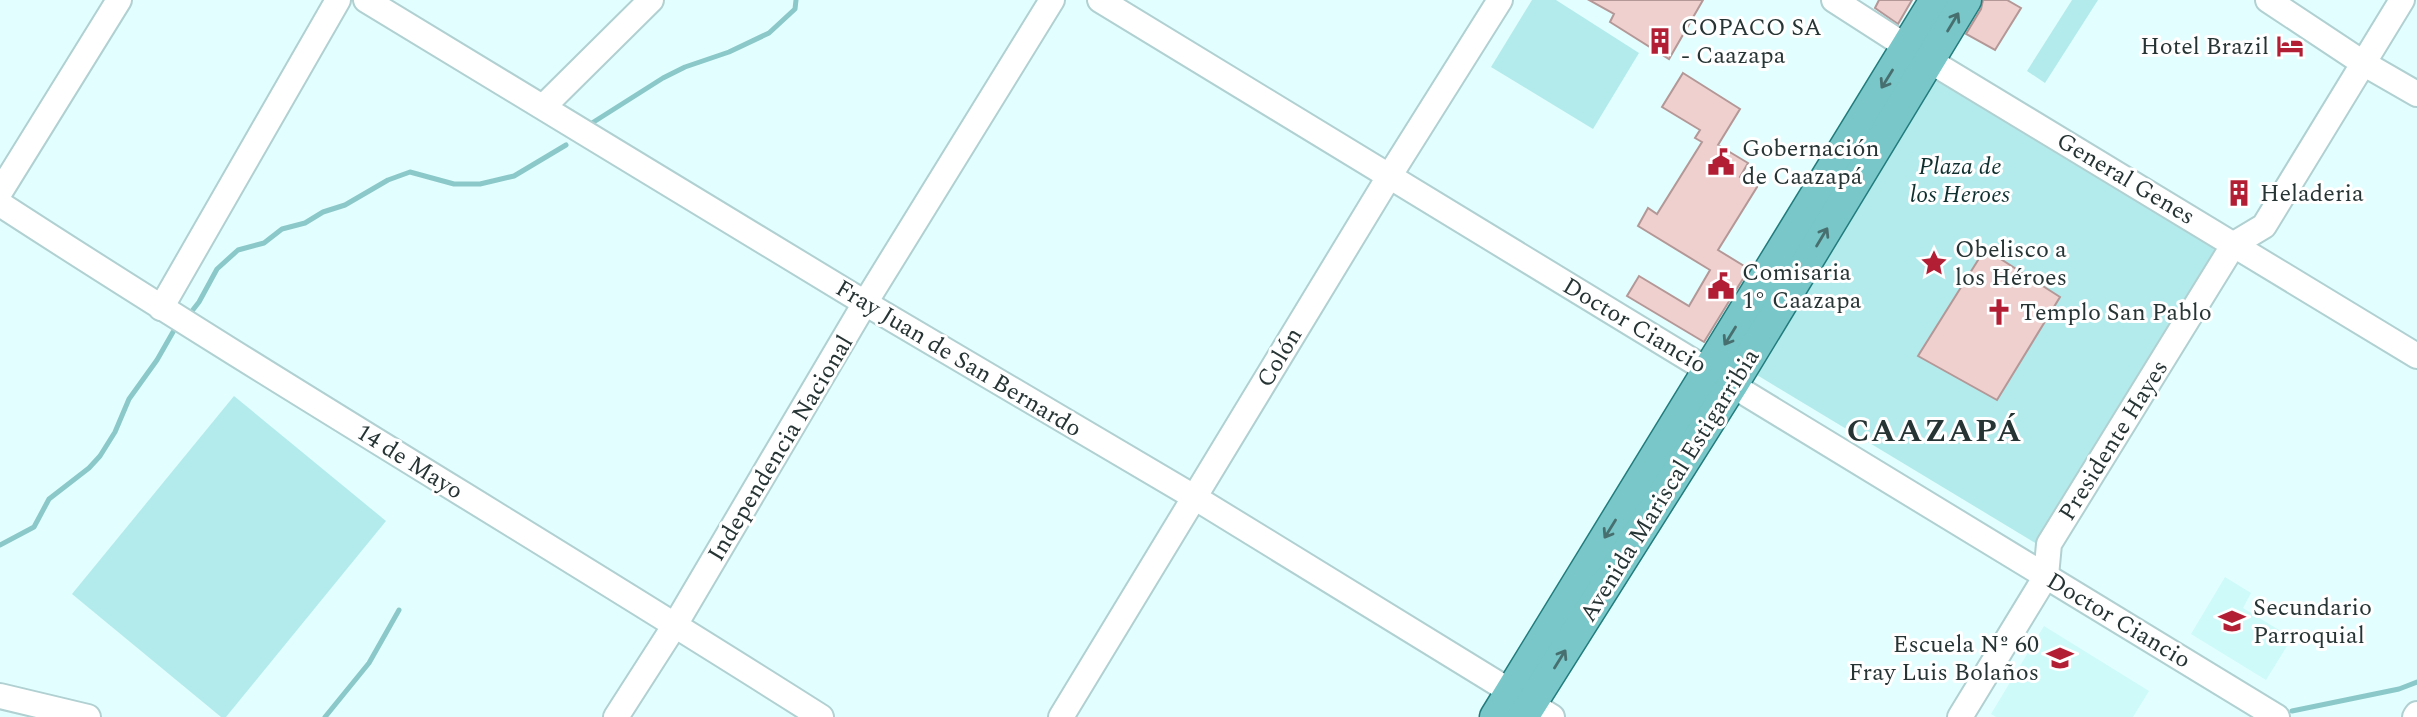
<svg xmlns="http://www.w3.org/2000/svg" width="2417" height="717" viewBox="0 0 2417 717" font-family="Spectral,serif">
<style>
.built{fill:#cefafa}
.green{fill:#b3ebec;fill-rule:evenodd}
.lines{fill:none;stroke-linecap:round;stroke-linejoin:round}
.stream{stroke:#8bc8c9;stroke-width:5}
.building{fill:#efd0cf;stroke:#b49797;stroke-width:2}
.minor-casing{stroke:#b0d0d1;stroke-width:28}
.major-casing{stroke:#227c7d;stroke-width:33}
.minor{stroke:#fff;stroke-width:24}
.major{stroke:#79c7c8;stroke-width:30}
.oneway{stroke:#486f6f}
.labels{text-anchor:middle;stroke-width:6;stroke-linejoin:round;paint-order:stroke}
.poi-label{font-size:24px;fill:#273434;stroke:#fff;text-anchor:start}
.park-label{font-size:24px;font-style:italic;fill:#0f2f2f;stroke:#fff}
.street-label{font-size:24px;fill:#273434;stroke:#fff}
.district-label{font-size:32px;font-weight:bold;letter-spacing:2px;fill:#273434;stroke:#fff}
</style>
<rect width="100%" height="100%" fill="#e3fefe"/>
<!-- built -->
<g class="built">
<path d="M 2225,577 L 2251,593 L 2243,608 L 2292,638 L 2266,680 L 2191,634 Z"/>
<path d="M 2044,626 L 2149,691 L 2133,717 L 1996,717 L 1991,714 Z"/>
</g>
<!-- green -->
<g class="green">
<path d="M 1532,0 L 1556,0 L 1639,53 L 1593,129 L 1491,67 Z"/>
<path d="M 2072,0 L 2098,0 L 2045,83 L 2027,71 Z"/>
<path d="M 1935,76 L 2221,248 L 2042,547 L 1757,375 ZM 1985,250 L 2060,297 L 1997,400 L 1918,356 Z"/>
<path d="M 234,396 L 386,521 L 226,717 L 221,717 L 72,594 Z"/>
</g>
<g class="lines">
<!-- stream -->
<g class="stream">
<path d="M 592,123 L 663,78 L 685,67 L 729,52 L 769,33 L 795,9 L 796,0"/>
<path d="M 192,311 L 199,302 L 217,269 L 238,250 L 264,243 L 282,229 L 305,223 L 323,212 L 345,205 L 388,180 L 410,172 L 454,184 L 480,184 L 514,176 L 566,145"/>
<path d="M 0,545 L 34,527 L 49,499 L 89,468 L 100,456 L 115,432 L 129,399 L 157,360 L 173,332"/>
<path d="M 2292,711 L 2399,689 L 2417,682"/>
<path d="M 325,717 L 369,663 L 399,610"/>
</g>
</g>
<!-- building -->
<g class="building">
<path d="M 1589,0 L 1703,0 L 1669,59 L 1610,22 L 1614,14 Z"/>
<path d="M 1879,0 L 1912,0 L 1898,24 L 1875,8 Z"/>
<path d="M 1983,0 L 2007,0 L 2021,8 L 1995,50 L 1966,34 L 1981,9 Z"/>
<path d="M 1683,73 L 1740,109 L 1718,145 L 1748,163 L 1740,177 L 1757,187 L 1718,250 L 1749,269 L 1704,342 L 1627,296 L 1639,276 L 1689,306 L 1710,270 L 1638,226 L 1648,208 L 1657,214 L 1702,142 L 1695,138 L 1700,130 L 1662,107 Z"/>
<path d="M 1985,249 L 2060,297 L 1997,400 L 1918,356 Z"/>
</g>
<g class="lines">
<defs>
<g id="minor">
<path d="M 366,0 L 865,303 L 1194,497 L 1552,717"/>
<path d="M 1100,0 L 2277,717"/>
<path d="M 1834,0 L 1907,47 L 2417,356"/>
<path d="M 2268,0 L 2363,63 L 2417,94"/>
<path d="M 544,106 L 651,0"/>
<path d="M 0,192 L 119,0"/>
<path d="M 0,204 C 271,380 549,544 821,717"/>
<path d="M 161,308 L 338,0"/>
<path d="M 0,696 L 88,717"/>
<path d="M 616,717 L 675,625 L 865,303 L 1052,0"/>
<path d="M 1061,717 L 1390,175 L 1500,0"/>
<path d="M 1960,717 L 2046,576 L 2049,544 L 2234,244 L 2264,226 L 2402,0"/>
<path d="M 2415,717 L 2417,714"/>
</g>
<g id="major">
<path d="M 1495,717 L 1935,0"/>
<path d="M 1523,717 L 1733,384 L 1966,0"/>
</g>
</defs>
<!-- minor casing -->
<use href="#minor" class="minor-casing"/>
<!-- major casing -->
<use href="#major" class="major-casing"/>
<!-- minor -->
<use href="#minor" class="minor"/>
<!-- major -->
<use href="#major" class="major"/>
</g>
<!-- one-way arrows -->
<defs><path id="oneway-shaft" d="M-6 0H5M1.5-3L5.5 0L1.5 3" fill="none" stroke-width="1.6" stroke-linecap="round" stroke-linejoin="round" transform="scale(1.75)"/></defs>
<g class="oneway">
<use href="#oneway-shaft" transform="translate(1953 22) rotate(-59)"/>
<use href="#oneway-shaft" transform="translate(1887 79) rotate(122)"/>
<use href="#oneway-shaft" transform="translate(1822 237) rotate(-59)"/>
<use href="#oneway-shaft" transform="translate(1730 336) rotate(122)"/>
<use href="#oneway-shaft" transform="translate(1610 529) rotate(122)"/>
<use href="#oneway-shaft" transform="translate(1560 659) rotate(-58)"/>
</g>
<!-- icons -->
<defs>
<symbol id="building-bare" viewBox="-9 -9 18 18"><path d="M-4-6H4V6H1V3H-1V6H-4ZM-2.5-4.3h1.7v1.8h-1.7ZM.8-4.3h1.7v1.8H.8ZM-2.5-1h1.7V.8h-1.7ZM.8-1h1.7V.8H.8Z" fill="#b21f35" stroke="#fff" stroke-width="2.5" paint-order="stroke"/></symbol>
<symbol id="hotel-bare" viewBox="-9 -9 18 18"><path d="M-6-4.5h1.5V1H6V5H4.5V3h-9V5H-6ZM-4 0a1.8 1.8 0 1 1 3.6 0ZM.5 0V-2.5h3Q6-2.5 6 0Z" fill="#b21f35" stroke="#fff" stroke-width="2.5" paint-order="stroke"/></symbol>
<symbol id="civic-bare" viewBox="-9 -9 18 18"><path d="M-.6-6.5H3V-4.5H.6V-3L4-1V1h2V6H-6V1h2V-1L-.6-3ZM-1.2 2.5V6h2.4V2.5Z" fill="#b21f35" stroke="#fff" stroke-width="2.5" paint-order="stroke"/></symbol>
<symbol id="sight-bare" viewBox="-9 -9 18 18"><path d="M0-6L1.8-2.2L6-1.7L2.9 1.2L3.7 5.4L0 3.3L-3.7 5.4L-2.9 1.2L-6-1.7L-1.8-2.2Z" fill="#b21f35" stroke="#fff" stroke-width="2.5" paint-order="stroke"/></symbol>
<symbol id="church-bare" viewBox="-9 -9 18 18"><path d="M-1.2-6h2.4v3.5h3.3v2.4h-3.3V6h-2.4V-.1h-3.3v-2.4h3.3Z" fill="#b21f35" stroke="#fff" stroke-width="2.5" paint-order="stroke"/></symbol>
<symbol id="school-bare" viewBox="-9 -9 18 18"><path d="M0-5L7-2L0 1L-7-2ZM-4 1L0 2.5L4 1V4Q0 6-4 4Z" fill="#b21f35" stroke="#fff" stroke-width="2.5" paint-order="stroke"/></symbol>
</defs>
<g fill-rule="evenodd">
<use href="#building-bare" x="1641" y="22" width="38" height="38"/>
<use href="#hotel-bare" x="2271" y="27" width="38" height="38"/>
<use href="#civic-bare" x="1702" y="143" width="38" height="38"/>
<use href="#building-bare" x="2220" y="174" width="38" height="38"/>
<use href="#sight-bare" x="1915" y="244" width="38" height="38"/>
<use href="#civic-bare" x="1702" y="267" width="38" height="38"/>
<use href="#church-bare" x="1980" y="293" width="38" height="38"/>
<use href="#school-bare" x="2213" y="602" width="38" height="38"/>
<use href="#school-bare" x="2041" y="639" width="38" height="38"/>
</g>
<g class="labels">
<!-- poi labels -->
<g class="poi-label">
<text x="1681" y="35">COPACO SA<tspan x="1681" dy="28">- Caazapa</tspan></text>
<text x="2269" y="54" text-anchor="end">Hotel Brazil</text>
<text x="1742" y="156">Gobernación<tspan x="1742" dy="28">de Caazapá</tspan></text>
<text x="2260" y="201">Heladeria</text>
<text x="1955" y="257">Obelisco a<tspan x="1955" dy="28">los Héroes</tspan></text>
<text x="1742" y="280">Comisaria<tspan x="1742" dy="28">1° Caazapa</tspan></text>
<text x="2020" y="320">Templo San Pablo</text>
<text x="2253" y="615">Secundario<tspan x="2253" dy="28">Parroquial</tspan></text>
<text x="2039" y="652" text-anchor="end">Escuela Nº 60<tspan x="2039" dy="28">Fray Luis Bolaños</tspan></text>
</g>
<!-- park labels -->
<g class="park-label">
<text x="1960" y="174">Plaza de<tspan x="1960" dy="28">los Heroes</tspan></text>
</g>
<!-- street labels -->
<g class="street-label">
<text transform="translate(2126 178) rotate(31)" y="8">General Genes</text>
<text transform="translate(1635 325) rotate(31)" y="8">Doctor Ciancio</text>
<text transform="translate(1279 357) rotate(-59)" y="8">Colón</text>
<text transform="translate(959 358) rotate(31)" y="8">Fray Juan de San Bernardo</text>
<text transform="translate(2113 440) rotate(-58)" y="8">Presidente Hayes</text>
<text transform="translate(780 448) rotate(-59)" y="8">Independencia Nacional</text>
<text transform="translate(410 461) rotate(32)" y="8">14 de Mayo</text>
<text transform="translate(1669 485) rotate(-58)" y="8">Avenida Mariscal Estigarribia</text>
<text transform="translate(2119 620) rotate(31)" y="8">Doctor Ciancio</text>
</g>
<!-- district labels -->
<g class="district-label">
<text x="1935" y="441">CAAZAPÁ</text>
</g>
</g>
</svg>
